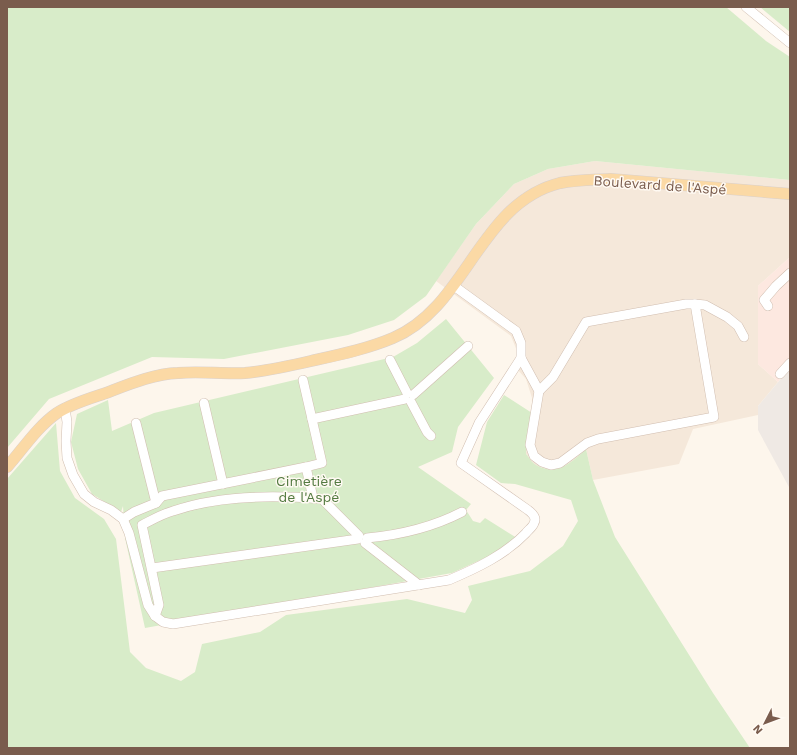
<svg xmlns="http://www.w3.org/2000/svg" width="797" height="755" viewBox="0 0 797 755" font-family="'Work Sans',sans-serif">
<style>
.residential{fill:#f5e8da}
.commercial{fill:#fde8e0}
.industrial{fill:#efe9e4}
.green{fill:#d8ecc9}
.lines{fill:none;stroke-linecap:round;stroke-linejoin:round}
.minor-casing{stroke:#d1beb0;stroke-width:10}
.major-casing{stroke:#dad1cd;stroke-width:12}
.minor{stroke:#fff;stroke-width:9}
.major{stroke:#fbd9a5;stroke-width:11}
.labels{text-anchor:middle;stroke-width:3;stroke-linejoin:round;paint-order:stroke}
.street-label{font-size:14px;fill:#7a5c4d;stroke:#fffaf3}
.park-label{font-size:14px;fill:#537a41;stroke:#fffaf3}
</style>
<rect width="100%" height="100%" fill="#fdf6ec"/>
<!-- residential -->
<path class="residential" d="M 595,161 L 790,180 L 790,257 L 758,286 L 758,364 L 778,382 L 758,406 L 758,415 L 693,429 L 679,464 L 593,480 L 586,449 L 573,461 L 557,470 L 548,470 L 535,465 L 526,454 L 527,434 L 532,413 L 532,398 L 526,379 L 517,369 L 517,351 L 511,336 L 436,281 L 476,224 L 514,184 L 548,169 Z"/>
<!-- commercial -->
<path class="commercial" d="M 790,257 L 790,368 L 778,382 L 758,364 L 758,286 Z"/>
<!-- industrial -->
<path class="industrial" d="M 790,368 L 790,489 L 758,430 L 758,406 Z"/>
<!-- green -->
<g class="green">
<path d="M 7,7 L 726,7 L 766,41 L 790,57 L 790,180 L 595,161 L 548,169 L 514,184 L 476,224 L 426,296 L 394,320 L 348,335 L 224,359 L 152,357 L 49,399 L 7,448 Z"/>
<path d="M 760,7 L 790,7 L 790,32 Z"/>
<path d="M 446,319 L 494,378 L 458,427 L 452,452 L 418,467 L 471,504 L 466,510 L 473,521 L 480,523 L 485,518 L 517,538 L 489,556 L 452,573 L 145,628 L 125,538 L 123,506 L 121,512 L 92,494 L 78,469 L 71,442 L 77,414 L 108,400 L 112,431 L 154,413 L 393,357 L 417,343 Z"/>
<path d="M 504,395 L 532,413 L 527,434 L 526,454 C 529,457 532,463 536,465 C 557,477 572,462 586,449 L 593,480 L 615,537 L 713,693 L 750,748 L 7,748 L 7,479 L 56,423 L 60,471 L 75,498 L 104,519 L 116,539 L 130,652 L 146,668 L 181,681 L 195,672 L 202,644 L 260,632 L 286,615 L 407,599 L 465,613 L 472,600 L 468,586 L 530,571 L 563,546 L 578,521 L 571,500 L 515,484 L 501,483 L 476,465 L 487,422 Z"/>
</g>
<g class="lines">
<defs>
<g id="minor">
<path d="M 746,7 L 790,43"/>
<path d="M 768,306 L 764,300 L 776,286 L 790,273"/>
<path d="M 521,358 L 539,391 L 530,445 L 534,456 L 542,462 L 551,465 L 560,463 L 587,443 L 598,439 L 714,417 L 695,304 L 705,305 L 727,317 L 738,326 L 744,337"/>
<path d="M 390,360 L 407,393"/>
<path d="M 780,374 L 790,363"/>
<path d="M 303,380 L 312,419"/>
<path d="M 539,391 L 553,377 L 586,322 L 686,304 L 695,304"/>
<path d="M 413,395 L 468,346"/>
<path d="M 411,402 L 427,432 L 431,436"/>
<path d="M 204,403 L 223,484"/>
<path d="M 65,408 L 67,422 L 66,441 L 67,458 L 73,475 L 84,494 L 94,502 L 111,510 L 123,519 L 129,533 L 148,605 L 155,616 L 163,622 L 173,624 L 449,580 C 477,568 505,555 526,533 C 528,530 533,527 534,523 C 537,518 532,513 528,510 L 461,463 L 479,423 L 521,358 L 521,343 L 516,331 L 454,286"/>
<path d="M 136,423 L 156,503"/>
<path d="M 313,498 L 306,467 L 322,463 L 312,419 L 405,399"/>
<path d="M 123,519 L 134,512 L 156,503 L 162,496 L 306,467"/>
<path d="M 367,538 C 399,535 433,527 462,512"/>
<path d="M 365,543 L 419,585"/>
<path d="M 152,568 L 358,539"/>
<path d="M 155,616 L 159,605 L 142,525 C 152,520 162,514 173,511 C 219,495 274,495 322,499 L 359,536"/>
</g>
<path id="major" d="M 7,467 C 23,449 37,427 57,413 C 71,404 88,399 103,394 C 127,385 152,374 178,373 C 200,371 222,374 245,373 C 267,371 289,366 311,361 C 338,355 367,349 393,338 C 467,307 479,203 560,183 C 576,180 593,180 610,179 L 790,194"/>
</defs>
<!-- minor casing -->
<use href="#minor" class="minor-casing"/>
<!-- major casing -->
<use href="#major" class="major-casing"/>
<!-- minor -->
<use href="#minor" class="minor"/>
<!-- major -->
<use href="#major" class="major"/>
</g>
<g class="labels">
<!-- street labels -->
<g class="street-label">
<text transform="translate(660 185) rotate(4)" y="5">Boulevard de l'Aspé</text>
</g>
<!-- park labels -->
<g class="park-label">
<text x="309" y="486">Cimetière<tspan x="309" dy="16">de l'Aspé</tspan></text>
</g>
</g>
<!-- border -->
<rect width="797" height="755" fill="none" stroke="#7a5c4d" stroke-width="16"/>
<!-- north arrow -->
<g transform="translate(765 723) rotate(228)" stroke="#fffaf3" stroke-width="3" paint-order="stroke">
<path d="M0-3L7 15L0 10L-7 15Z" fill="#7a5c4d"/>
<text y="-6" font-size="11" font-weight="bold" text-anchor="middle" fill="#7a5c4d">N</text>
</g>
</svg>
